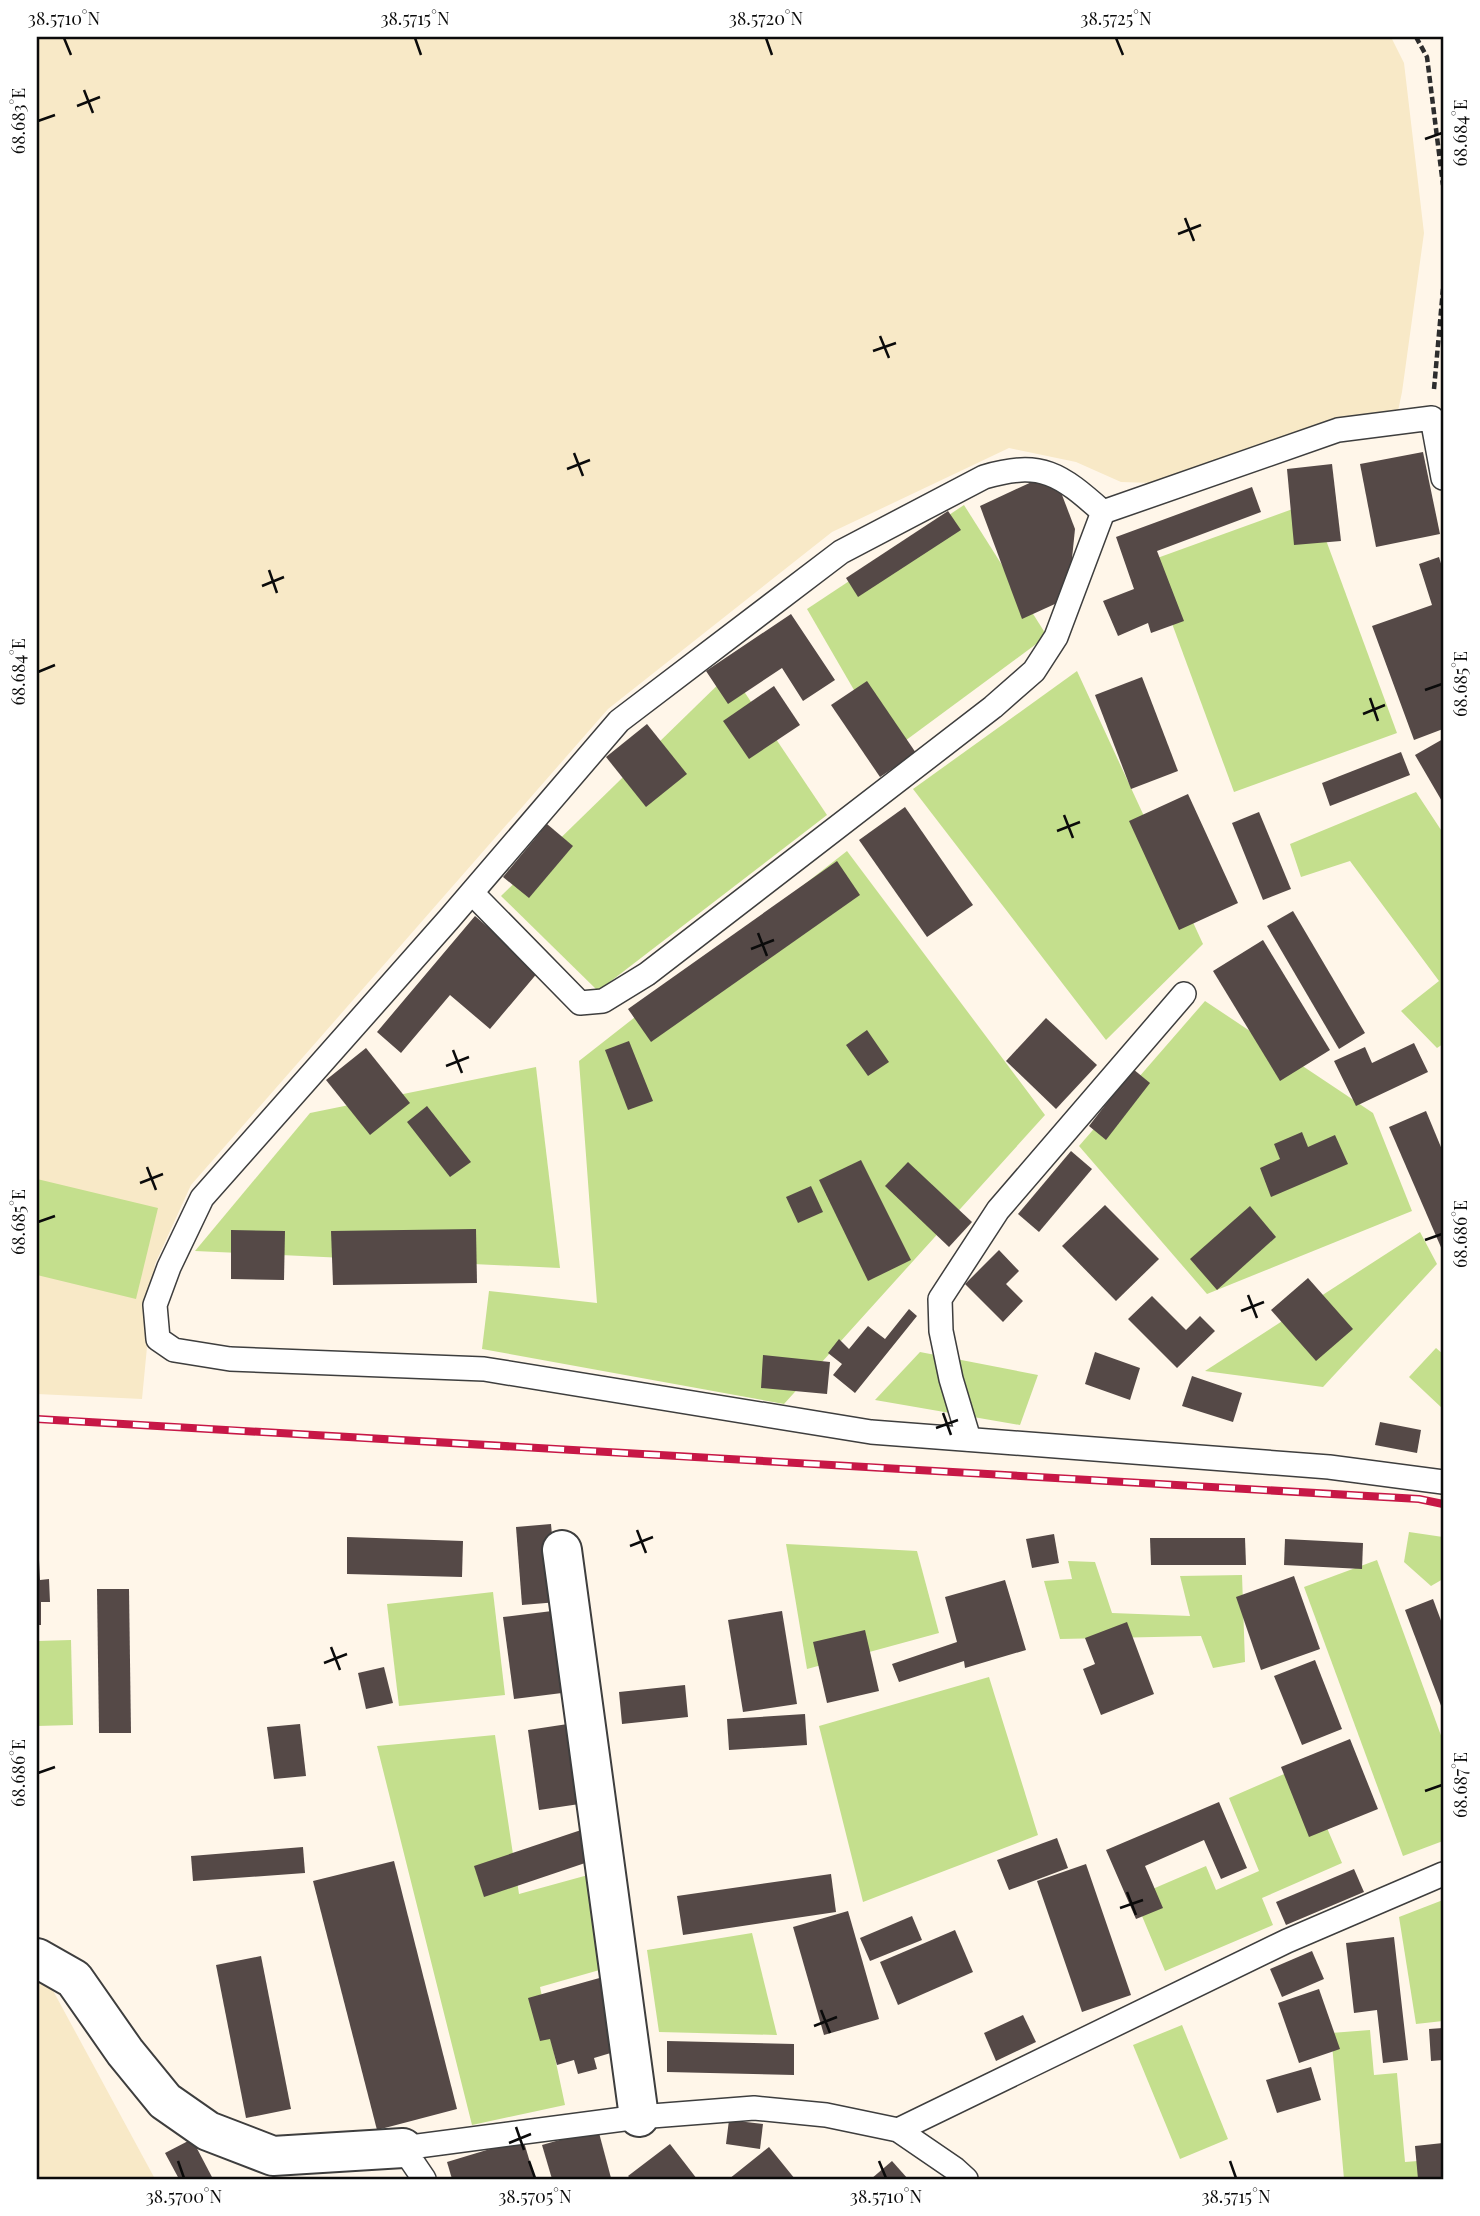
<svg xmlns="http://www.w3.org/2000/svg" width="1480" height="2216" viewBox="0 0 1480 2216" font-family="'Playfair Display',serif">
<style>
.farmland{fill:#f8e9c7}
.forest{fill:#c4df8d}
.building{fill:#554947}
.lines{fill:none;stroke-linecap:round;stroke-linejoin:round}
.service-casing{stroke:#3e3e3e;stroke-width:26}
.minor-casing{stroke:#3e3e3e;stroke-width:42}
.path{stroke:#2d2d2d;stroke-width:4.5;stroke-dasharray:7 3.5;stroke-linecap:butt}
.service{stroke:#fff;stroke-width:23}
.minor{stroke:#fff;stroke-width:38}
.rail-casing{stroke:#c71746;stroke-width:8}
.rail{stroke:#fff;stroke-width:5;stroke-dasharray:16;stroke-linecap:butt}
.ticks{fill:none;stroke:#0b0b0b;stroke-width:2.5}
.neatline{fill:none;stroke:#0b0b0b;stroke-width:2.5}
.ticks-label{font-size:18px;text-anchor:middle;fill:#0b0b0b}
</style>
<rect width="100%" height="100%" fill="#fff6e9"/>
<!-- farmland -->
<g class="farmland">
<path d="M 37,37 L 1391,37 L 1404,63 L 1424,233 L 1402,392 L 1398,411 L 1334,418 L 1154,483 L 1121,482 L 1076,462 L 1009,448 L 832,532 L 608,709 L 191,1185 L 155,1264 L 142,1399 L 37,1394 Z"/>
<path d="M 37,1961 L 155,2179 L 37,2179 Z"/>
</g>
<!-- forest -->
<g class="forest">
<path d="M 1312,502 L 1397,733 L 1234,792 L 1149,561 Z"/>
<path d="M 964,505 L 1047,636 L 890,752 L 807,609 Z"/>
<path d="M 1077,671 L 1203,944 L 1106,1040 L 913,789 Z"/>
<path d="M 731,672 L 827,815 L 598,991 L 501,896 Z"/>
<path d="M 1416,792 L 1443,833 L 1443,1044 L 1437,1048 L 1401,1011 L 1439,981 L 1350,861 L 1301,877 L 1290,844 Z"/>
<path d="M 847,851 L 1045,1115 L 784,1404 L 482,1349 L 489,1291 L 597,1303 L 579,1061 Z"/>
<path d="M 1205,1001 L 1373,1113 L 1412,1211 L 1207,1294 L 1079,1146 Z"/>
<path d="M 536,1067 L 560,1268 L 195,1251 L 310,1113 Z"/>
<path d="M 37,1179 L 158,1208 L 136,1299 L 37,1275 Z"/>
<path d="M 1420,1232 L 1437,1264 L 1323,1387 L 1205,1371 Z"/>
<path d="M 1436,1348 L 1443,1354 L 1443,1409 L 1409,1377 Z"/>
<path d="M 920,1352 L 1038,1375 L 1020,1425 L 875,1400 Z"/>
<path d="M 1409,1532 L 1443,1537 L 1443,1579 L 1431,1586 L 1404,1562 Z"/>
<path d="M 786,1544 L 917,1551 L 939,1633 L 807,1669 Z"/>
<path d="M 1377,1560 L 1443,1741 L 1443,1841 L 1403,1856 L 1304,1587 Z"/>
<path d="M 1068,1561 L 1095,1562 L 1112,1613 L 1190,1616 L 1180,1576 L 1242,1575 L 1245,1662 L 1213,1668 L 1201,1636 L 1060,1639 L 1044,1581 L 1072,1579 Z"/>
<path d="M 493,1592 L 505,1695 L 399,1706 L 387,1604 Z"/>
<path d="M 71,1640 L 73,1725 L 37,1726 L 37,1641 Z"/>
<path d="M 989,1677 L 1038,1835 L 863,1902 L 819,1726 Z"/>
<path d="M 495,1735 L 519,1894 L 588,1875 L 603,1969 L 540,1987 L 565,2105 L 472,2125 L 377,1746 Z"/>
<path d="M 1291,1771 L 1324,1821 L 1342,1863 L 1262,1898 L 1273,1925 L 1165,1971 L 1134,1897 L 1206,1866 L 1216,1890 L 1259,1871 L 1229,1798 Z"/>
<path d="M 1443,1900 L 1443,2021 L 1416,2024 L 1399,1917 Z"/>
<path d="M 752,1933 L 777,2035 L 659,2032 L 647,1950 Z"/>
<path d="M 1182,2025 L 1228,2139 L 1180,2159 L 1133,2045 Z"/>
<path d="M 1370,2030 L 1374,2075 L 1397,2073 L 1405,2162 L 1443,2159 L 1443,2179 L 1344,2179 L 1331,2033 Z"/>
</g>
<!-- building -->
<g class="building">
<path d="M 1423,452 L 1440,534 L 1376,547 L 1360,464 Z"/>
<path d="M 1332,464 L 1341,541 L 1294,545 L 1287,469 Z"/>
<path d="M 1036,480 L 1059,487 L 1075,529 L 1068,598 L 1022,619 L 980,506 Z"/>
<path d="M 1252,487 L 1261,512 L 1157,551 L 1184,621 L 1151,633 L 1148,623 L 1118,636 L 1103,601 L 1134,589 L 1116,537 Z"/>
<path d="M 948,511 L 961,530 L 858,597 L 846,578 Z"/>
<path d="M 1439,557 L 1443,570 L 1443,729 L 1414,740 L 1372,626 L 1432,605 L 1419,564 Z"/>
<path d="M 791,614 L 835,680 L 803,701 L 782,668 L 728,704 L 706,671 Z"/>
<path d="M 1142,677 L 1178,771 L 1131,789 L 1095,695 Z"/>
<path d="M 867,681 L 916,753 L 880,777 L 831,705 Z"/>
<path d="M 774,686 L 800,725 L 749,759 L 723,721 Z"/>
<path d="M 647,724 L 687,774 L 646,807 L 606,757 Z"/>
<path d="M 1443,739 L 1443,803 L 1415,755 Z"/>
<path d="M 1401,752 L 1410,775 L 1330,806 L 1322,783 Z"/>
<path d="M 1188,794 L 1238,903 L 1179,930 L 1129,821 Z"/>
<path d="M 905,807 L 973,905 L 927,937 L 859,840 Z"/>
<path d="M 1259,812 L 1291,889 L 1263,900 L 1232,823 Z"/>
<path d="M 547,824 L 573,846 L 529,898 L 503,877 Z"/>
<path d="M 837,861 L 860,895 L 651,1042 L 628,1009 Z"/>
<path d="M 1293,911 L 1365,1033 L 1339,1049 L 1267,926 Z"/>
<path d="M 475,916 L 539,971 L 490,1029 L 450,995 L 401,1053 L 377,1032 Z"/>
<path d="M 1263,940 L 1330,1050 L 1280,1081 L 1213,971 Z"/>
<path d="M 1046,1018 L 1097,1065 L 1056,1109 L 1006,1061 Z"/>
<path d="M 867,1030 L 889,1062 L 868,1076 L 846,1045 Z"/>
<path d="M 629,1041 L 653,1101 L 628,1110 L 605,1050 Z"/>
<path d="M 1414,1043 L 1428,1072 L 1356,1106 L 1334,1061 L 1365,1047 L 1372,1063 Z"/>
<path d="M 366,1048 L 410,1103 L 370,1135 L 326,1080 Z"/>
<path d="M 1133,1069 L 1150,1083 L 1106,1140 L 1089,1126 Z"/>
<path d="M 427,1106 L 471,1162 L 450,1177 L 407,1122 Z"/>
<path d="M 1426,1111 L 1443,1152 L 1443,1252 L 1389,1127 Z"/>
<path d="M 1302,1132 L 1308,1147 L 1335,1135 L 1348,1164 L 1271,1197 L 1260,1168 L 1280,1159 L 1274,1144 Z"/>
<path d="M 1071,1151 L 1092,1169 L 1039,1232 L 1018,1214 Z"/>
<path d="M 861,1160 L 911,1260 L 868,1281 L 819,1180 Z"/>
<path d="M 908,1162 L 972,1222 L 949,1247 L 885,1186 Z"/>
<path d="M 811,1186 L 823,1212 L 798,1223 L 786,1197 Z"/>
<path d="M 1105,1205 L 1159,1259 L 1116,1301 L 1062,1246 Z"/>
<path d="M 1250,1206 L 1276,1237 L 1217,1290 L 1190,1259 Z"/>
<path d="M 476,1229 L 477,1283 L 333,1285 L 331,1231 Z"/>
<path d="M 231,1230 L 285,1231 L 284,1280 L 231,1279 Z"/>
<path d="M 999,1250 L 1019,1271 L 1006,1284 L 1023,1301 L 1003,1322 L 965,1284 Z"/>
<path d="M 1308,1278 L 1353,1329 L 1316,1361 L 1271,1310 Z"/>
<path d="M 1152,1296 L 1186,1330 L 1200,1316 L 1215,1331 L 1177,1368 L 1128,1319 Z"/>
<path d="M 909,1309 L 917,1316 L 855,1393 L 833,1375 L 842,1364 L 828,1353 L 839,1339 L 849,1349 L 868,1326 L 885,1339 Z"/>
<path d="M 1095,1352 L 1140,1368 L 1130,1400 L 1085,1384 Z"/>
<path d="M 763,1355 L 830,1362 L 827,1394 L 761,1388 Z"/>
<path d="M 1192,1376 L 1242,1393 L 1233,1422 L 1182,1406 Z"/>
<path d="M 1380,1422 L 1421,1430 L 1417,1453 L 1375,1445 Z"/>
<path d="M 551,1524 L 558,1602 L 522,1605 L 516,1527 Z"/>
<path d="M 1054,1534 L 1059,1563 L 1032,1568 L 1026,1539 Z"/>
<path d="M 347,1537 L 463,1541 L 462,1577 L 347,1574 Z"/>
<path d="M 1150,1538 L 1245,1538 L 1246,1565 L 1151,1565 Z"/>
<path d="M 1285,1539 L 1363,1543 L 1362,1569 L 1284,1565 Z"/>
<path d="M 37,1560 L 39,1560 L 40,1580 L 49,1579 L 50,1602 L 41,1602 L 41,1625 L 37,1625 Z"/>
<path d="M 1294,1576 L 1320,1649 L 1261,1670 L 1236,1597 Z"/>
<path d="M 1005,1580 L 1026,1650 L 965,1668 L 964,1661 L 899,1682 L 892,1664 L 957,1642 L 945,1597 Z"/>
<path d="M 97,1589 L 129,1589 L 131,1733 L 99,1733 Z"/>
<path d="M 1433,1599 L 1443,1626 L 1443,1711 L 1405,1610 Z"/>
<path d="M 560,1610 L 570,1692 L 514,1699 L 503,1617 Z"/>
<path d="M 782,1611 L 797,1704 L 743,1712 L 728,1620 Z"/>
<path d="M 1127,1622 L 1154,1694 L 1101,1715 L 1083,1669 L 1095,1664 L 1085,1638 Z"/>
<path d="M 865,1630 L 879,1691 L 827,1703 L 813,1642 Z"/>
<path d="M 1315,1660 L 1342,1729 L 1302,1745 L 1274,1676 Z"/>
<path d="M 384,1667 L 393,1703 L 366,1709 L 358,1673 Z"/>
<path d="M 685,1685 L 688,1717 L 622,1724 L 619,1692 Z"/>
<path d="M 805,1714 L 807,1745 L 729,1750 L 727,1719 Z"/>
<path d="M 581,1722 L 593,1802 L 539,1810 L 528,1730 Z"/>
<path d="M 300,1724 L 306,1776 L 274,1779 L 267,1727 Z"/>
<path d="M 1350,1739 L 1378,1809 L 1309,1837 L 1281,1767 Z"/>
<path d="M 1219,1802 L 1247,1868 L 1221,1879 L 1204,1840 L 1145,1866 L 1163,1908 L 1136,1919 L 1106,1850 Z"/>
<path d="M 584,1829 L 594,1860 L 484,1897 L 474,1866 Z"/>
<path d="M 1057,1838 L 1068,1868 L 1009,1890 L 997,1860 Z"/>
<path d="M 303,1847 L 305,1873 L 193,1881 L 191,1856 Z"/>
<path d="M 394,1861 L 457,2109 L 377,2130 L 313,1881 Z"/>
<path d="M 1086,1864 L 1131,1995 L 1082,2012 L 1037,1881 Z"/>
<path d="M 1354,1869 L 1364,1892 L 1286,1925 L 1276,1902 Z"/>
<path d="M 831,1874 L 836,1912 L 683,1935 L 677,1896 Z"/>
<path d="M 848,1911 L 879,2019 L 824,2035 L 793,1927 Z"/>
<path d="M 912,1916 L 922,1940 L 870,1961 L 860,1938 Z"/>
<path d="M 955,1930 L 973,1972 L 898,2005 L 880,1962 Z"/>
<path d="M 1394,1937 L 1408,2060 L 1383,2063 L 1377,2010 L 1354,2013 L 1346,1943 Z"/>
<path d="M 1312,1951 L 1324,1979 L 1282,1997 L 1270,1969 Z"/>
<path d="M 261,1956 L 291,2109 L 246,2118 L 216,1965 Z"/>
<path d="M 603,1977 L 617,2029 L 608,2032 L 614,2052 L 594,2058 L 597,2069 L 578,2074 L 574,2060 L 557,2065 L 550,2039 L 540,2041 L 528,1998 Z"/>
<path d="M 1319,1989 L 1340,2049 L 1299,2063 L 1278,2003 Z"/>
<path d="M 1023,2015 L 1036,2042 L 996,2061 L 984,2033 Z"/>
<path d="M 1443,2028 L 1443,2060 L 1431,2061 L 1429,2029 Z"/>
<path d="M 667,2041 L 794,2044 L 794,2075 L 667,2072 Z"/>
<path d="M 1311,2067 L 1321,2100 L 1277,2113 L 1266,2080 Z"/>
<path d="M 729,2120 L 763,2124 L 760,2149 L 726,2144 Z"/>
<path d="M 598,2129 L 611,2178 L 552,2179 L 542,2145 Z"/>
<path d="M 192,2139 L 213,2179 L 179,2179 L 165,2153 Z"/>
<path d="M 523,2139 L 535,2179 L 452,2179 L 447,2162 Z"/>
<path d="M 1443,2143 L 1443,2179 L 1418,2179 L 1415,2146 Z"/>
<path d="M 670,2144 L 697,2179 L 631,2179 L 628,2176 Z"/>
<path d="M 769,2147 L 795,2179 L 729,2179 Z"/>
<path d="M 892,2161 L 908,2179 L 871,2179 Z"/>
</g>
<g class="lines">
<defs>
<g id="service">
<path d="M 1443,478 L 1432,418 L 1338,430 L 1103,512 C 1060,474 1042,460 984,477 L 841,552 L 619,721 L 449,919 L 202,1198 L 169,1267 L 155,1305 L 158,1339 L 174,1350 L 230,1359 L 484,1369 L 871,1432 L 1329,1467 L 1443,1482"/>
<path d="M 472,893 L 580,1003 L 603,1001 L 647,974 L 993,707 L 1034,671 L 1056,637 L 1103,512"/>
<path d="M 969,1439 L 951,1379 L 941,1331 L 940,1299 L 998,1210 L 1184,994"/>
<path d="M 898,2130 L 1287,1941 L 1443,1874"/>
<path d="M 424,2179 L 403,2148 L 639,2117 L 754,2108 L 826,2115 L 898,2130 L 955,2169 L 966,2179"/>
</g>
<g id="minor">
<path d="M 562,1550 L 639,2117"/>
<path d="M 37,1958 L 74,1979 L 125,2052 L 165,2101 L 208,2131 L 273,2156 L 403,2148"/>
</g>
</defs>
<!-- service casing -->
<use href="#service" class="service-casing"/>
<!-- minor casing -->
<use href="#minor" class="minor-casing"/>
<!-- path -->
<g class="path">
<path d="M 1416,37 L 1427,57 L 1443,185"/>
<path d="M 1434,389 L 1443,289"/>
</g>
<!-- service -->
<use href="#service" class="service"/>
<!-- minor -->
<use href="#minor" class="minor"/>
<defs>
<path id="rail" d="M 37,1419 L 1419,1499 L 1443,1504"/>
</defs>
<!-- rail casing -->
<use href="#rail" class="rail-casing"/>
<!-- rail -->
<use href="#rail" class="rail"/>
</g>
<!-- ticks -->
<path class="ticks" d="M 64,38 L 71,55M 415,38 L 421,55M 766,38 L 772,55M 1116,38 L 1123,55M 84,90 L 93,113M 77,106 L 100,97M 38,121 L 55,115M 1425,139 L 1442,133M 1185,218 L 1194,241M 1178,234 L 1201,225M 880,336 L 889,358M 873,351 L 896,343M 574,453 L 583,476M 567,469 L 590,460M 269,570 L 277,593M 262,586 L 284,577M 38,672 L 55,665M 1425,690 L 1442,684M 1370,698 L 1378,721M 1363,714 L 1385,705M 1064,815 L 1073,838M 1057,831 L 1080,822M 758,933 L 767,956M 751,949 L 774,940M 453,1050 L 462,1073M 446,1066 L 469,1057M 147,1167 L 156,1190M 140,1183 L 163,1174M 38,1222 L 55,1216M 1425,1240 L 1442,1234M 1248,1295 L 1257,1318M 1241,1311 L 1264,1302M 943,1413 L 951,1435M 936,1428 L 958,1420M 637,1530 L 646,1553M 630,1546 L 653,1537M 331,1647 L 340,1670M 324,1663 L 347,1654M 38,1773 L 55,1767M 1425,1791 L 1442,1785M 1127,1892 L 1136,1915M 1120,1908 L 1143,1900M 821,2010 L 830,2033M 814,2026 L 837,2017M 516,2127 L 524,2150M 509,2143 L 531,2134M 178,2161 L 184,2178M 529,2161 L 535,2178M 879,2161 L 886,2178M 1230,2161 L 1236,2178"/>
<!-- border -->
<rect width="1480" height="2216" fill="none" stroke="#ffffff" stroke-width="77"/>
<rect x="38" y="38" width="1404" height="2140" class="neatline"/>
<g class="ticks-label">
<text x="64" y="25">38.5710°N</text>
<text x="415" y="25">38.5715°N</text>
<text x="766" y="25">38.5720°N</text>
<text x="1116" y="25">38.5725°N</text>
<text transform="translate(19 121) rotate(-90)" y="6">68.683°E</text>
<text transform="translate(1461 133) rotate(-90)" y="6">68.684°E</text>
<text transform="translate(19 672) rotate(-90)" y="6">68.684°E</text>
<text transform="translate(1461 684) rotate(-90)" y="6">68.685°E</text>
<text transform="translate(19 1222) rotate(-90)" y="6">68.685°E</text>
<text transform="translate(1461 1234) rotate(-90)" y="6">68.686°E</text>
<text transform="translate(19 1773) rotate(-90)" y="6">68.686°E</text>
<text transform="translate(1461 1785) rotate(-90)" y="6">68.687°E</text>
<text x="184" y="2203">38.5700°N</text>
<text x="535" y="2203">38.5705°N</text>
<text x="886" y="2203">38.5710°N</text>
<text x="1236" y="2203">38.5715°N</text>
</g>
</svg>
